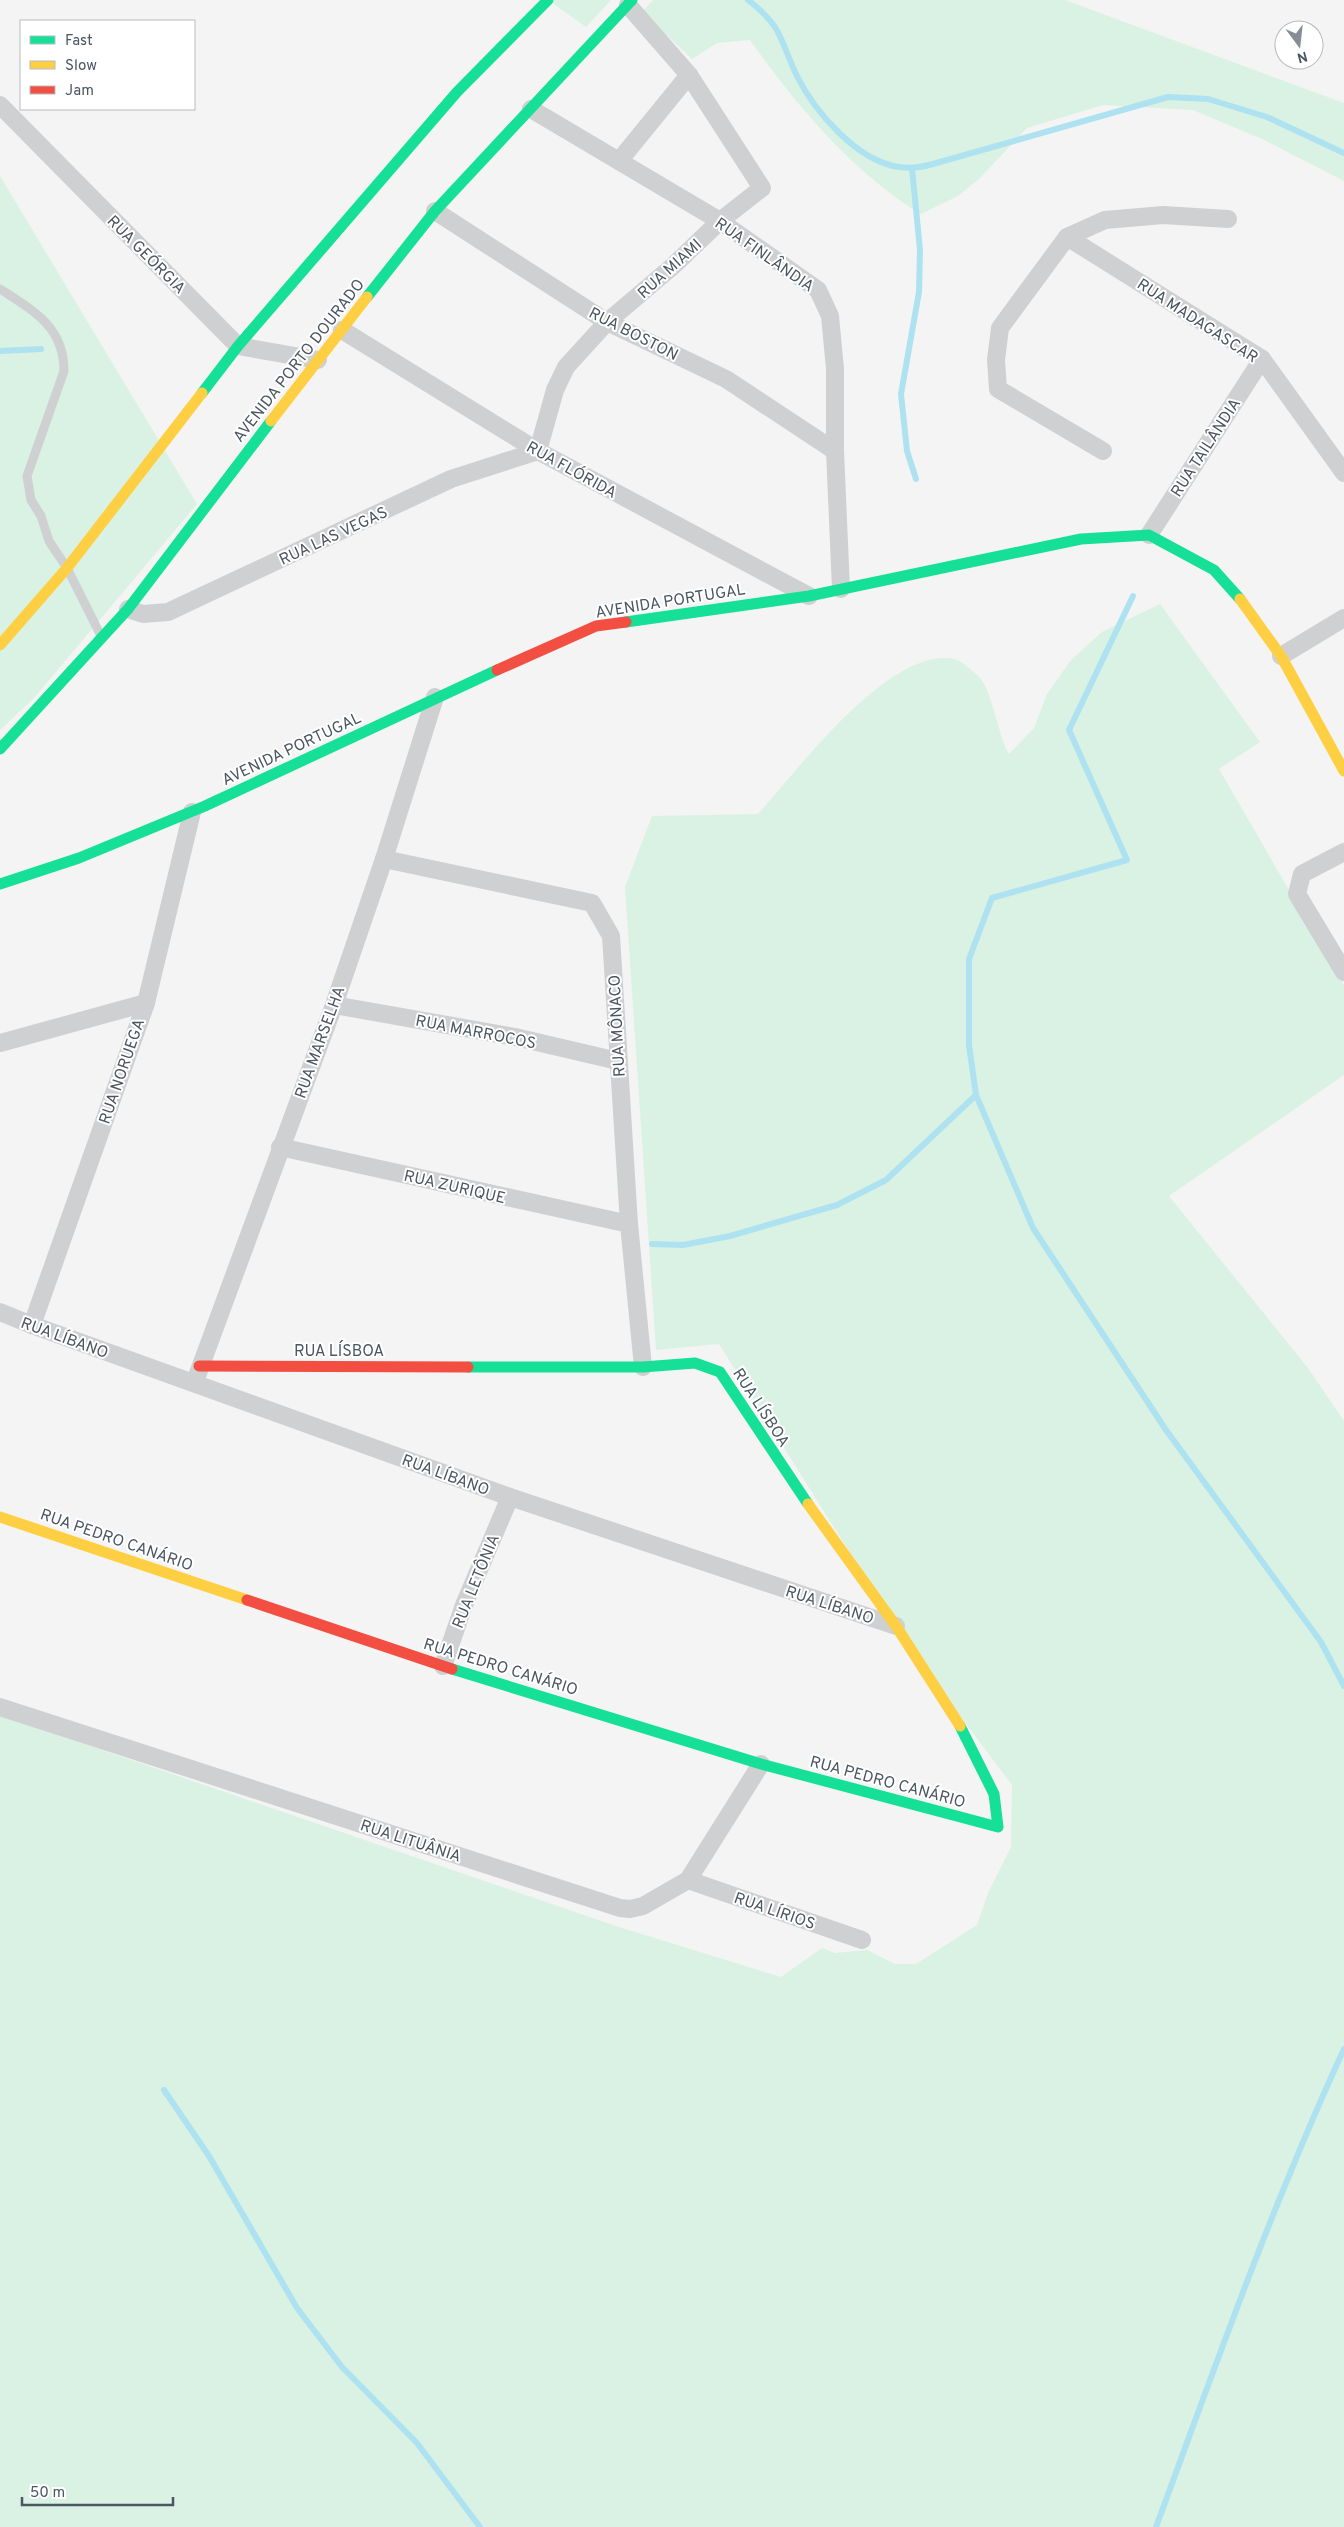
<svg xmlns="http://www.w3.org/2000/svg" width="1344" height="2527" viewBox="0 0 1344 2527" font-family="Overpass,sans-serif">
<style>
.green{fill:#d9f2e3}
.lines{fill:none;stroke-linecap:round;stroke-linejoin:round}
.stream{stroke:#aee2f0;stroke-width:6}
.lane{stroke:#ced0d2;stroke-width:9}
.street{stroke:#ced0d2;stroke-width:18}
.fast{stroke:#16e098;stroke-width:11}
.slow{stroke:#ffcf43;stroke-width:11}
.jam{stroke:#f24e42;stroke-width:11}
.labels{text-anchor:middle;stroke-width:4;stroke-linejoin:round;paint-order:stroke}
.street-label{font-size:16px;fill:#4a5661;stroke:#fff}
</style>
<rect width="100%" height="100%" fill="#f4f4f4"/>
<!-- green -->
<g class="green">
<path d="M 548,0 L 611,0 L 586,27 Z"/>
<path d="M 653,0 L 1065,0 L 1344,103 L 1344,181 L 1262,139 L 1193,110 L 1103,105 L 1027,128 L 979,179 L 958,196 L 921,214 C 854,174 795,104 750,40 L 717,43 L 692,59 L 642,12 Z"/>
<path d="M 0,176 L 197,504 L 34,698 L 0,730 Z"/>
<path d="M 1160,604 L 1260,742 L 1219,769 L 1344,985 L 1344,1075 L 1169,1196 L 1308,1368 L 1344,1421 L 1344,2527 L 0,2527 L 0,1715 L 619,1927 L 781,1977 L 822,1948 L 835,1953 L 867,1950 L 895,1964 L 916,1964 L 977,1925 L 988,1893 L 1011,1847 L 1012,1785 L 912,1652 L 719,1344 L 656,1350 L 625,887 L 652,816 L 758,814 C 797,771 890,645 955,659 C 962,661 974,672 979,677 C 992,689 998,736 1009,754 L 1034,728 L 1047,694 L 1071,660 L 1102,632 Z"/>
</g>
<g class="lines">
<!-- stream -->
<g class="stream">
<path d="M 748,0 C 784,28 779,39 797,76 C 815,112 857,161 899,167 C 911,169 922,167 933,164 L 1168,97 L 1208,99 L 1267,117 L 1344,153"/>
<path d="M 912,168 L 920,250 L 919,292 L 901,394 L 907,451 L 916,479"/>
<path d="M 0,351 L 41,349"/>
<path d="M 1133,596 L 1069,730 L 1127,860 L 992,898 L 969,959 L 969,1045 L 976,1095 L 1033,1228 L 1166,1430 L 1321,1642 L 1344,1686"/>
<path d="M 652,1244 L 683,1245 L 730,1236 L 837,1205 L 886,1180 L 976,1095"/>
<path d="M 164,2090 L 209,2156 L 297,2308 L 342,2367 L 417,2443 L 480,2527"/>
<path d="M 1156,2527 C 1215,2367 1272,2205 1344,2049"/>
</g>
<!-- lane -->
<path class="lane" d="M 0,289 C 34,311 64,327 64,371 L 27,476 L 31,500 L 41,516 L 49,541 L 67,568 L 101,636"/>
<!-- street -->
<g class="street">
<path d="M 0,105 L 238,346 L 318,360"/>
<path d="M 531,109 L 720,221 L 818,290 L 830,316 L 835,369 L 835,451 L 841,589"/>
<path d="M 619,161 L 689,75"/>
<path d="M 435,211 L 607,322 L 726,379 L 835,451"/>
<path d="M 1067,237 L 1262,359 L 1344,473"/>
<path d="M 342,330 L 538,451 L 809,596"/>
<path d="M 1103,451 L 998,389 L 996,360 L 1000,328 L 1067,237 L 1105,220 L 1163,215 L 1228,219"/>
<path d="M 1149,535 L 1262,359"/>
<path d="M 128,609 L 143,614 L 168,612 L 451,479 L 538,451 L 555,390 L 566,367 L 607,322 L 673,266 L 720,221 L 762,188 L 689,75 L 628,5"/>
<path d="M 1281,656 L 1344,618"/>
<path d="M 1344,852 L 1302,874 L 1297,894 L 1344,972"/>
<path d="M 384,859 L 592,903 L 611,936 L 629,1224 L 643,1367"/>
<path d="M 334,1005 L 515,1037 L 618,1061"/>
<path d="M 0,1043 L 146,1003"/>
<path d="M 280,1147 L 629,1224"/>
<path d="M 0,1312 L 32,1325 L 510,1497 L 896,1626"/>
<path d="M 32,1325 L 146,1003 L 192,812"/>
<path d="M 197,1376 L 334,1005 L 384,859 L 435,697"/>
<path d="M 443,1666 L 464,1605 L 510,1497"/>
<path d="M 0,1707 L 620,1908 L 630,1909 L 643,1906 L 688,1880 L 761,1764"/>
<path d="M 688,1880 L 862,1940"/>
</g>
<!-- fast -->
<g class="fast">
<path d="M 367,297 L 435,211 L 632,0"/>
<path d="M 202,393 L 238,346 L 457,92 L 548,0"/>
<path d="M 626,622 L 809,596 L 1081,539 L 1149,535 L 1214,570 L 1240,599"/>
<path d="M 0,749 L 128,609 L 271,421"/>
<path d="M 0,884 L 79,858 L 205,806 L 497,670"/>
<path d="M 468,1367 L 643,1367 L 695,1363 L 720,1372 L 808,1504"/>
<path d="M 452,1669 L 761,1764 L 998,1827 L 994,1794 L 960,1726"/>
</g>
<!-- slow -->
<g class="slow">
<path d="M 271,421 L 367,297"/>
<path d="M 1240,599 L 1281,656 L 1344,771"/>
<path d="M 0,645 L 67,568 L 202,393"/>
<path d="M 808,1504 L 896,1626 L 960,1726"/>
<path d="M 0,1517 L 247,1600"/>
</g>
<!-- jam -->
<g class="jam">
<path d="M 497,670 L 596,626 L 626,622"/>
<path d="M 199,1366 L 468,1367"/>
<path d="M 247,1600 L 452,1669"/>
</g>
</g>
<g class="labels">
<!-- street labels -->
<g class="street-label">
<text transform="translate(147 254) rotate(45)" y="6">RUA GEÓRGIA</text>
<text transform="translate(765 254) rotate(35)" y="6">RUA FINLÂNDIA</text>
<text transform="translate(669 268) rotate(-42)" y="6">RUA MIAMI</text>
<text transform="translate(1198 320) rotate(33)" y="6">RUA MADAGASCAR</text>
<text transform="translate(634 333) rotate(27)" y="6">RUA BOSTON</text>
<text transform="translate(298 360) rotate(-52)" y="6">AVENIDA PORTO DOURADO</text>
<text transform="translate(1205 447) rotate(-57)" y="6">RUA TAILÂNDIA</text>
<text transform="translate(572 469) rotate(29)" y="6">RUA FLÓRIDA</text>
<text transform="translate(333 535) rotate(-25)" y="6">RUA LAS VEGAS</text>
<text transform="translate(670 600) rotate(-9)" y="6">AVENIDA PORTUGAL</text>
<text transform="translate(291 748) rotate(-25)" y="6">AVENIDA PORTUGAL</text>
<text transform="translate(616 1026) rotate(-93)" y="6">RUA MÔNACO</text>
<text transform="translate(476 1031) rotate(11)" y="6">RUA MARROCOS</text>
<text transform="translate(319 1042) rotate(-70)" y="6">RUA MARSELHA</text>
<text transform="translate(121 1071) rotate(-71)" y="6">RUA NORUEGA</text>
<text transform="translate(455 1186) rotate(13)" y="6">RUA ZURIQUE</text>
<text transform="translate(65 1337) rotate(20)" y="6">RUA LÍBANO</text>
<text x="339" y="1356">RUA LÍSBOA</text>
<text transform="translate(762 1407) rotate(57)" y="6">RUA LÍSBOA</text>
<text transform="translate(446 1474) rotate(20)" y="6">RUA LÍBANO</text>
<text transform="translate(117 1539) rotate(19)" y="6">RUA PEDRO CANÁRIO</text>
<text transform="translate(475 1581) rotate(-68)" y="6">RUA LETÔNIA</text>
<text transform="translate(830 1604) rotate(18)" y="6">RUA LÍBANO</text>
<text transform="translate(501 1666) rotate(17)" y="6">RUA PEDRO CANÁRIO</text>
<text transform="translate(888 1781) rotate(15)" y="6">RUA PEDRO CANÁRIO</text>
<text transform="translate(411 1840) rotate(18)" y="6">RUA LITUÂNIA</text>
<text transform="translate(775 1910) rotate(19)" y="6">RUA LÍRIOS</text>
</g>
</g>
<!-- legend -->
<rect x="20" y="20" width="175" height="90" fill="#ffffff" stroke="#b7bbc0"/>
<rect x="30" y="36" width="25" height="8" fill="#16e098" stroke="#b7bbc0"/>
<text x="65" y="45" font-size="15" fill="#4a5661">Fast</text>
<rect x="30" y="61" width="25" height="8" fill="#ffcf43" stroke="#b7bbc0"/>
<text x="65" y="70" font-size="15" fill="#4a5661">Slow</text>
<rect x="30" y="86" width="25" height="8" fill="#f24e42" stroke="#b7bbc0"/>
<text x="65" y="95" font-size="15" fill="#4a5661">Jam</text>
<!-- north arrow -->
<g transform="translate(1299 45) rotate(165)"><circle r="24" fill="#ffffff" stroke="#b7bbc0"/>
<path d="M0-4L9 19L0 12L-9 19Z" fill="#868d94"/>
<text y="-8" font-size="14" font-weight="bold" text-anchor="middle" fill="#4a5661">N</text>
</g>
<!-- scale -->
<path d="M22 2497v8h151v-8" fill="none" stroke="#4a5661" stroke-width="2.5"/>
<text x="30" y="2497" font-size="15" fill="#4a5661" stroke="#ffffff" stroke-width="4" paint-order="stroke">50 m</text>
</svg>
